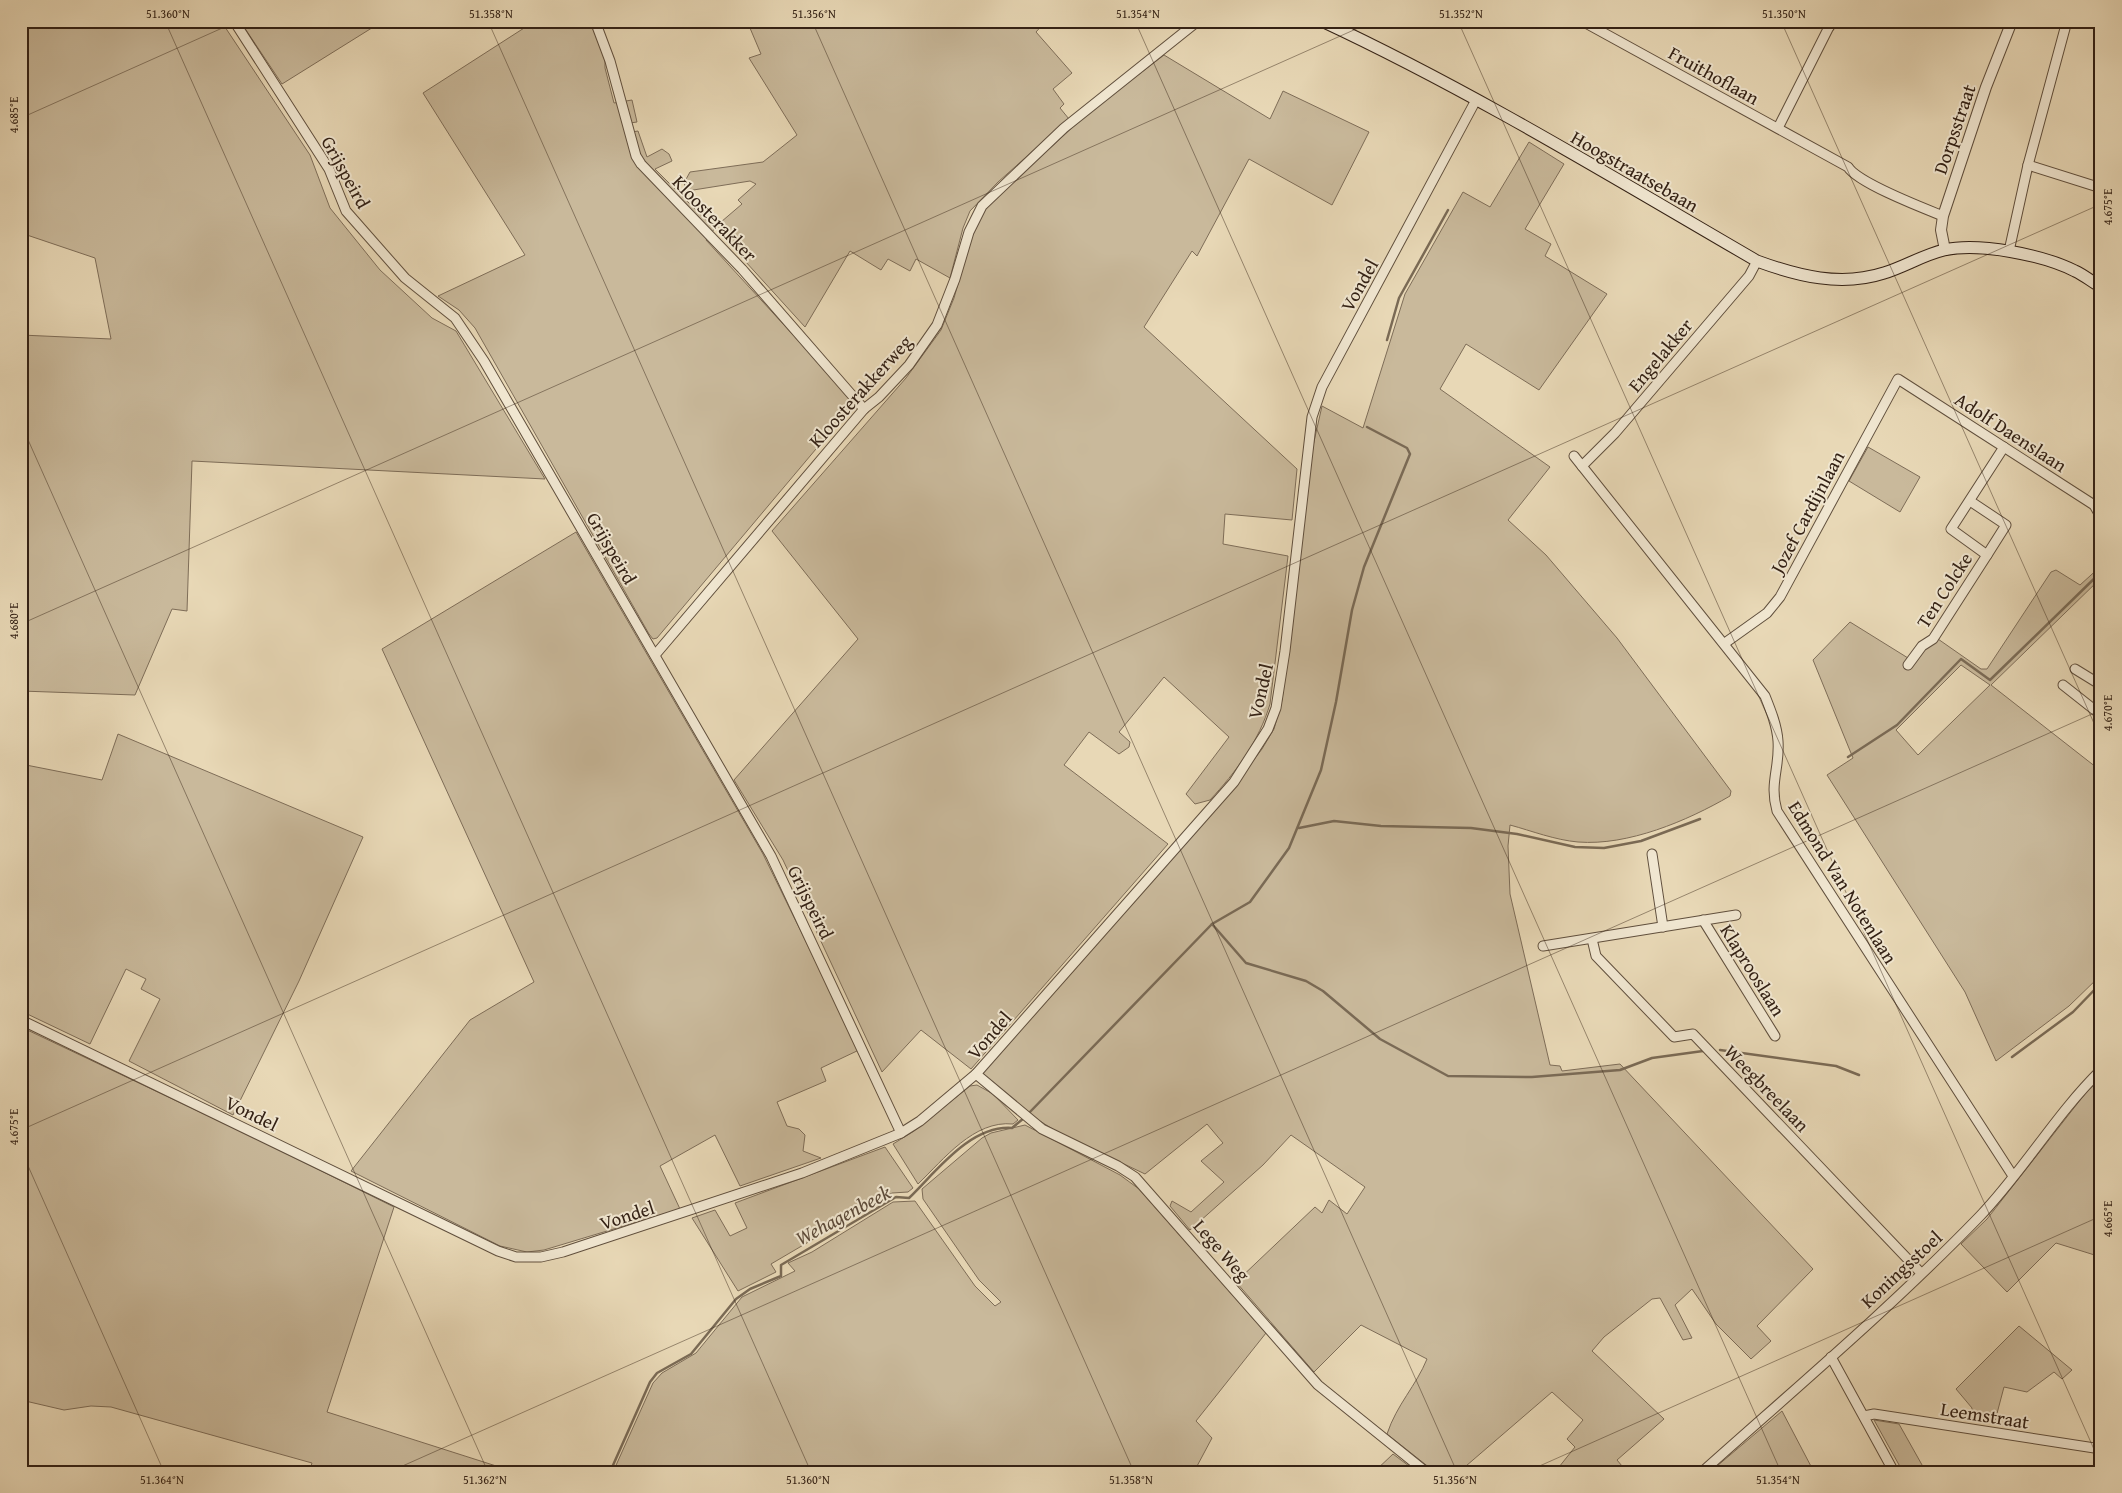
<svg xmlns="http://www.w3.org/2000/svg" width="2122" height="1493" viewBox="0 0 2122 1493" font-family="'Gentium Book Plus',serif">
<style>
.green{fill:#c9b99b;stroke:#7e6d58;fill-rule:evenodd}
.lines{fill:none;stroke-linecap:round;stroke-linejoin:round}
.stream{stroke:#7a6a55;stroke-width:2.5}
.minor-casing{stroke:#604f3d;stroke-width:11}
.tertiary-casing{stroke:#604f3d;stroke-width:12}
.secondary-casing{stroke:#332115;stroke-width:13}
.minor{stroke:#f0e6d0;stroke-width:9}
.tertiary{stroke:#f0e6d0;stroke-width:10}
.secondary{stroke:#f0e6d0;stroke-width:11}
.ticks{fill:none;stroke:#332115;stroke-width:1;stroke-opacity:0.45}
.labels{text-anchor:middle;stroke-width:4;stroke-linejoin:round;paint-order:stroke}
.street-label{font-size:19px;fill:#332115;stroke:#f0e6d0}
.water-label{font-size:20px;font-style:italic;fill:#5d4b3a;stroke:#f0e6d0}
.neatline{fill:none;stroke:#332115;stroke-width:2}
.ticks-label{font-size:12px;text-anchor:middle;fill:#332115}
</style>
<rect width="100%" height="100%" fill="#e8d8b6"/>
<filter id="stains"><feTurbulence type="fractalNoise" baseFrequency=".004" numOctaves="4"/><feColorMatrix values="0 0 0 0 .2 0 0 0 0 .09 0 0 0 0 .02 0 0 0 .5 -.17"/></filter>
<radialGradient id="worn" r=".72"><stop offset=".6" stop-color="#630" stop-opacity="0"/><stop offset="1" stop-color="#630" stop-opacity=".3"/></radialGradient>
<!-- green -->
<g class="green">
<path d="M 21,21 L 221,21 L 310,155 L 330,208 L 380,270 L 432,318 L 456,331 L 545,479 L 192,461 L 187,611 L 172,609 L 135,695 L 21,691 L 21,335 L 111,339 L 95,258 L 21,233 Z"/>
<path d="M 240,21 L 383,21 L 282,84 Z"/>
<path d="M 535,21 L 590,21 L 605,60 L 605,68 L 614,103 L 632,100 L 637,122 L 630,123 L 632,132 L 638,131 L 647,157 L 662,149 L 669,154 L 672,161 L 655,169 L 714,228 L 742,204 L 738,200 L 756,184 L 750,181 L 687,191 L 684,183 L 690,172 L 763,162 L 797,135 L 749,58 L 761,54 L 747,21 L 1046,21 L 1036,32 L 1072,73 L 1053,89 L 1064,104 L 1060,108 L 1069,119 L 998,182 L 970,211 L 963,228 L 950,278 L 916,259 L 910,271 L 888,259 L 881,270 L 850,251 L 805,327 L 715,228 L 706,240 L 851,398 L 853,405 L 657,638 L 653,639 L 649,634 L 475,328 L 459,310 L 438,296 L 525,255 L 423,93 Z"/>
<path d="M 1164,55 L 1270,119 L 1283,91 L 1369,132 L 1332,205 L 1249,159 L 1197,256 L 1192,251 L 1144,327 L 1297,469 L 1292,520 L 1225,514 L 1223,544 L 1288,556 L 1270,704 C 1259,741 1236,772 1210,800 L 1195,804 L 1186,794 L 1229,737 L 1164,677 L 1119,732 L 1130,742 L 1129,747 L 1119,754 L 1089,732 L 1064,765 L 1168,844 L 971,1069 L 921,1030 L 882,1072 L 783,860 L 734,780 L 858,639 L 772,531 L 906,378 L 941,330 L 954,298 L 971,238 L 986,207 L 1087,114 Z"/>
<path d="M 1529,142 L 1564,164 L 1525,229 L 1551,244 L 1545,256 L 1607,294 L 1539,390 L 1466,344 L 1440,389 L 1550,467 L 1508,520 L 1546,555 L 1617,638 L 1731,791 L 1730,796 C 1687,821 1628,846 1578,842 C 1555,840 1532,831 1510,825 L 1508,846 L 1510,894 L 1550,1065 L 1560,1066 L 1562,1071 L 1620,1064 L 1813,1269 L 1757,1326 L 1771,1341 L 1751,1359 L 1716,1324 L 1692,1289 L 1675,1305 L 1692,1338 L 1683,1340 L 1660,1298 L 1652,1299 L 1604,1337 L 1592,1351 L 1664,1419 L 1617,1460 L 1627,1472 L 1555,1472 L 1575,1447 L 1567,1439 L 1583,1420 L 1552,1392 L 1459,1472 L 1435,1472 L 1387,1434 C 1397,1404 1416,1386 1427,1359 L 1361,1325 L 1314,1372 L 1236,1282 L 1315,1207 L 1322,1213 L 1329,1200 L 1347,1214 L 1365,1187 L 1291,1135 L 1263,1165 L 1190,1230 L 1170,1206 L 1172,1201 L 1191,1212 L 1224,1182 L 1201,1161 L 1223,1143 L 1207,1124 L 1145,1174 L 1059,1133 L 1032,1116 L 986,1078 L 983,1073 L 1218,807 L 1262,749 L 1274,729 L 1282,700 L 1313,446 L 1322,406 L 1363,428 L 1405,294 L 1463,192 L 1490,207 Z"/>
<path d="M 1868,447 L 1920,477 L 1900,512 L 1849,481 Z"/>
<path d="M 576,532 L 763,854 L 859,1050 L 821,1068 L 826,1081 L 777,1102 L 787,1126 L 799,1129 L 805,1135 L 803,1151 L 821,1158 L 740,1186 L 715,1135 L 660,1166 L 680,1209 L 544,1250 L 527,1252 L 500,1246 L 351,1171 L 470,1020 L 534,982 L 382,649 Z"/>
<path d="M 2101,566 L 2101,578 L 1991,685 L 2101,771 L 2101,975 L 2069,1006 L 1996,1061 L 1965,992 L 1827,775 L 1853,758 L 1813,660 L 1850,622 L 1908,658 L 1904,664 L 1910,669 L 1921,653 L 1938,639 L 1981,669 L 1987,669 L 2051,572 L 2056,570 L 2080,585 ZM 1961,665 L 1990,685 L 1918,755 L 1896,730 Z"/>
<path d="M 118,734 L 363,837 L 299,981 L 233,1115 L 129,1061 L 160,999 L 141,989 L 146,979 L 126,969 L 90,1044 L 21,1011 L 21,764 L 102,780 Z"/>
<path d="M 21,1027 L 259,1140 L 394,1207 L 327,1412 L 515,1472 L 309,1472 L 312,1463 L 111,1407 L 91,1406 L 64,1410 L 21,1400 Z"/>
<path d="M 2101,1079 L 2101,1257 L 2056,1243 L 2007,1292 L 1961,1244 L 1987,1219 L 2088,1090 Z"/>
<path d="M 977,1085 L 993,1094 L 1018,1120 L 1013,1124 C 974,1120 944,1159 918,1184 L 893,1144 L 914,1131 L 970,1086 Z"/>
<path d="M 1025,1125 L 1120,1175 L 1139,1189 L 1266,1333 L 1196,1421 L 1212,1438 L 1196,1468 L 1205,1472 L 613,1472 L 653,1383 L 662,1373 L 696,1353 L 742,1297 L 795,1271 L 788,1263 L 812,1252 L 893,1202 L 915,1201 L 975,1286 L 995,1306 L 1001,1302 L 979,1280 L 923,1199 L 922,1189 L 982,1138 L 991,1133 Z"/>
<path d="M 885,1147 L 913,1188 L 908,1192 L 892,1193 L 771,1264 L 776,1272 L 738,1291 L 692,1218 L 715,1210 L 730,1236 L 747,1228 L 735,1203 Z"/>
<path d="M 2019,1326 L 2072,1370 L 2062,1379 L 2054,1372 L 2027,1392 L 2004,1387 L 1995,1421 L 1971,1417 L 1972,1408 L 1956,1389 Z"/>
<path d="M 1782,1411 L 1814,1472 L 1710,1472 Z"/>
<path d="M 1874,1420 L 1899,1424 L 1926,1472 L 1903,1472 Z"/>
<path d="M 1393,1454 L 1417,1472 L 1374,1472 Z"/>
</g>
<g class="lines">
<!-- stream -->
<g class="stream">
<path d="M 1387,340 L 1399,298 L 1448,210"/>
<path d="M 1848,757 L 1897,725 L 1961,659 L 1990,680 L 2101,572"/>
<path d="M 1299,828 L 1334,821 L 1381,826 L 1471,828 L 1517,834 L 1575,847 L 1604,848 L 1641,841 L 1700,819"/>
<path d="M 1212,924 L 1246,963 L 1306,981 L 1323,991 L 1380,1039 L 1448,1076 L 1532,1077 L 1620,1070 L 1652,1058 L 1703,1051"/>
<path d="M 1720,1050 L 1836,1066 L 1859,1075"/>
<path d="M 2012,1057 L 2073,1012 L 2101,983"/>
<path d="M 1028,1114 L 1212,924 L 1250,902 L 1289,848 L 1321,770 L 1336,702 L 1352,610 L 1364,567 L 1410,454 L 1407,448 L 1367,427"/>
<path d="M 610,1472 L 650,1382 L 657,1373 L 691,1354 L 736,1299 L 750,1289 L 781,1276 L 781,1265 L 896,1197 L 909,1198 C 936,1172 970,1125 1012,1128 L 1024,1118"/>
</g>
<defs>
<g id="minor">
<path d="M 234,21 L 329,169 L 346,211 L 405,278 L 455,318 L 484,361 L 771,856 L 901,1133"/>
<path d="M 595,21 L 610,61 L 636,156 L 641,164 L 742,269 L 864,409"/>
<path d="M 1582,21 L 1848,167 C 1858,183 1923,208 1943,216"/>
<path d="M 1821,21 L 1830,26"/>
<path d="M 1778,128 L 1832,21"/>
<path d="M 2028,165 L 2101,188"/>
<path d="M 2009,251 L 2028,165 L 2067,21"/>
<path d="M 1574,456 L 1765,696 C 1771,711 1777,726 1778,741 C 1780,768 1769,783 1777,811 L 2013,1176"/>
<path d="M 1582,466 L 1615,433 L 1749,276 L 1757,261"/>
<path d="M 1970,501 L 2006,525 L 1987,555"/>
<path d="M 1725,643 L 1767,613 L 1780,597 L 1898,379 L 2094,505 L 2101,517"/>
<path d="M 655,655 L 864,409 L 879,397 L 909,365 L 937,325 L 955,279 L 969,232 L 982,206 L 1064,128 L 1198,21"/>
<path d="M 1908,665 L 1922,646 L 1933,639 L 1987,555 L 1951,529 L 2004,447"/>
<path d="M 2075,669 L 2101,685"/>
<path d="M 2063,685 L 2101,715"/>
<path d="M 1652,854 L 1663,927"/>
<path d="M 1703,920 L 1775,1036"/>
<path d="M 1592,939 L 1596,956 L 1674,1037 L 1693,1034 L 1921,1273"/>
<path d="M 1543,946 L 1736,915"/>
<path d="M 21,1020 L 498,1251 L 516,1257 L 541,1257 L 563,1252 L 802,1173 L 901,1133 L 920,1121 L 976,1074 L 1234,782 L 1268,729 L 1276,708 L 1285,651 L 1312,417 L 1322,387 L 1476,100"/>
<path d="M 976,1074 L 1042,1129 L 1118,1166 L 1135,1177 L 1318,1385 L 1426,1472"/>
<path d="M 1831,1357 L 1894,1472"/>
<path d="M 1864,1416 L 1874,1414 L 2101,1449"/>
<path d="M 1702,1472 C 1796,1388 1893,1306 1980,1216 C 2024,1170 2056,1114 2101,1070"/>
</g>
<path id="tertiary" d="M 1945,250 L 1941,230 L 1943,216 L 1986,87 L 2012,21"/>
<path id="secondary" d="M 1322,21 C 1472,91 1614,178 1757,261 C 1798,276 1841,287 1884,273 C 1904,267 1923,255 1944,250 C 1979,242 2043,255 2075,271 C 2084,275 2092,282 2101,287"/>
</defs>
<!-- minor casing -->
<use href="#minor" class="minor-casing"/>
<!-- tertiary casing -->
<use href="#tertiary" class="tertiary-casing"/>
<!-- secondary casing -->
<use href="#secondary" class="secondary-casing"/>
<!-- minor -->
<use href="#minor" class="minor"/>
<!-- tertiary -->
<use href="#tertiary" class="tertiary"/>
<!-- secondary -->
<use href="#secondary" class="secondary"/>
</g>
<!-- ticks -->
<path class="ticks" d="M 165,21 L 811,1472M 488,21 L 1134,1472M 812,21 L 1457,1472M 1135,21 L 1781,1472M 1458,21 L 2101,1465M 1781,21 L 2101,739M 21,118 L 238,21M 21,424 L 488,1472M 21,624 L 1374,21M 21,1130 L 2101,204M 21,1150 L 164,1472M 389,1472 L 2101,710M 1526,1472 L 2101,1216"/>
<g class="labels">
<!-- street labels -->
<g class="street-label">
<text transform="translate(1714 75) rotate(29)" y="7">Fruithoflaan</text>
<text transform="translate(1954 129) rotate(-71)" y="7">Dorpsstraat</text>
<text transform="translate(1635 171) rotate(30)" y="7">Hoogstraatsebaan</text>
<text transform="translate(346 172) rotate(61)" y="7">Grijspeird</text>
<text transform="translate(715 218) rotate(46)" y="7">Kloosterakker</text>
<text transform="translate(1359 285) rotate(-61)" y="7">Vondel</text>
<text transform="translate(1660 355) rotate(-50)" y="7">Engelakker</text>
<text transform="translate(860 391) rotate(-48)" y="7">Kloosterakkerweg</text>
<text transform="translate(2011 432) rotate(33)" y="7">Adolf Daenslaan</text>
<text transform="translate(1807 512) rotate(-62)" y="7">Jozef Cardijnlaan</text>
<text transform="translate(612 548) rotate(60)" y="7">Grijspeird</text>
<text transform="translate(1944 590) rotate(-57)" y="7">Ten Colcke</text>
<text transform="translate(1260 691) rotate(-77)" y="7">Vondel</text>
<text transform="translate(1843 882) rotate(58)" y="7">Edmond Van Notenlaan</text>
<text transform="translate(811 902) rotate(64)" y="7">Grijspeird</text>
<text transform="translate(1753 970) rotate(58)" y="7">Klaprooslaan</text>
<text transform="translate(989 1035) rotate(-49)" y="7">Vondel</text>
<text transform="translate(1767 1088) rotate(46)" y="7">Weegbreelaan</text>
<text transform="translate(252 1113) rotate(26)" y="7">Vondel</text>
<text transform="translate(627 1215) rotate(-18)" y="7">Vondel</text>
<text transform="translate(1222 1250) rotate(49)" y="7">Lege Weg</text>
<text transform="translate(1901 1269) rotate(-43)" y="7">Koningsstoel</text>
<text transform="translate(1985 1415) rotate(9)" y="7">Leemstraat</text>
</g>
<!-- water labels -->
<g class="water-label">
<text transform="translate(843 1215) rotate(-28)" y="7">Wehagenbeek</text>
</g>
</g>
<!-- margin -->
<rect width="2122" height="1493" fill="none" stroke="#e8d8b6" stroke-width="55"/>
<rect x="28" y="28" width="2066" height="1438" class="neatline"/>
<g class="ticks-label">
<text x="168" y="18">51.360°N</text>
<text x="491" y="18">51.358°N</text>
<text x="814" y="18">51.356°N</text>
<text x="1138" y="18">51.354°N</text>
<text x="1461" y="18">51.352°N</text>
<text x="1784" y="18">51.350°N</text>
<text transform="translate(14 115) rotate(-90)" y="4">4.685°E</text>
<text transform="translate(2108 207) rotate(-90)" y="4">4.675°E</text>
<text transform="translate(14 621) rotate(-90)" y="4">4.680°E</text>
<text transform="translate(2108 713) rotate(-90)" y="4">4.670°E</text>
<text transform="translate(14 1127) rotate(-90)" y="4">4.675°E</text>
<text transform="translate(2108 1219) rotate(-90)" y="4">4.665°E</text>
<text x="162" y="1484">51.364°N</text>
<text x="485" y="1484">51.362°N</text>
<text x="808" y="1484">51.360°N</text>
<text x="1131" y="1484">51.358°N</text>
<text x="1455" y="1484">51.356°N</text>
<text x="1778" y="1484">51.354°N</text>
</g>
<rect width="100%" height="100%" filter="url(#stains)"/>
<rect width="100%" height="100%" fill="url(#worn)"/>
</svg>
